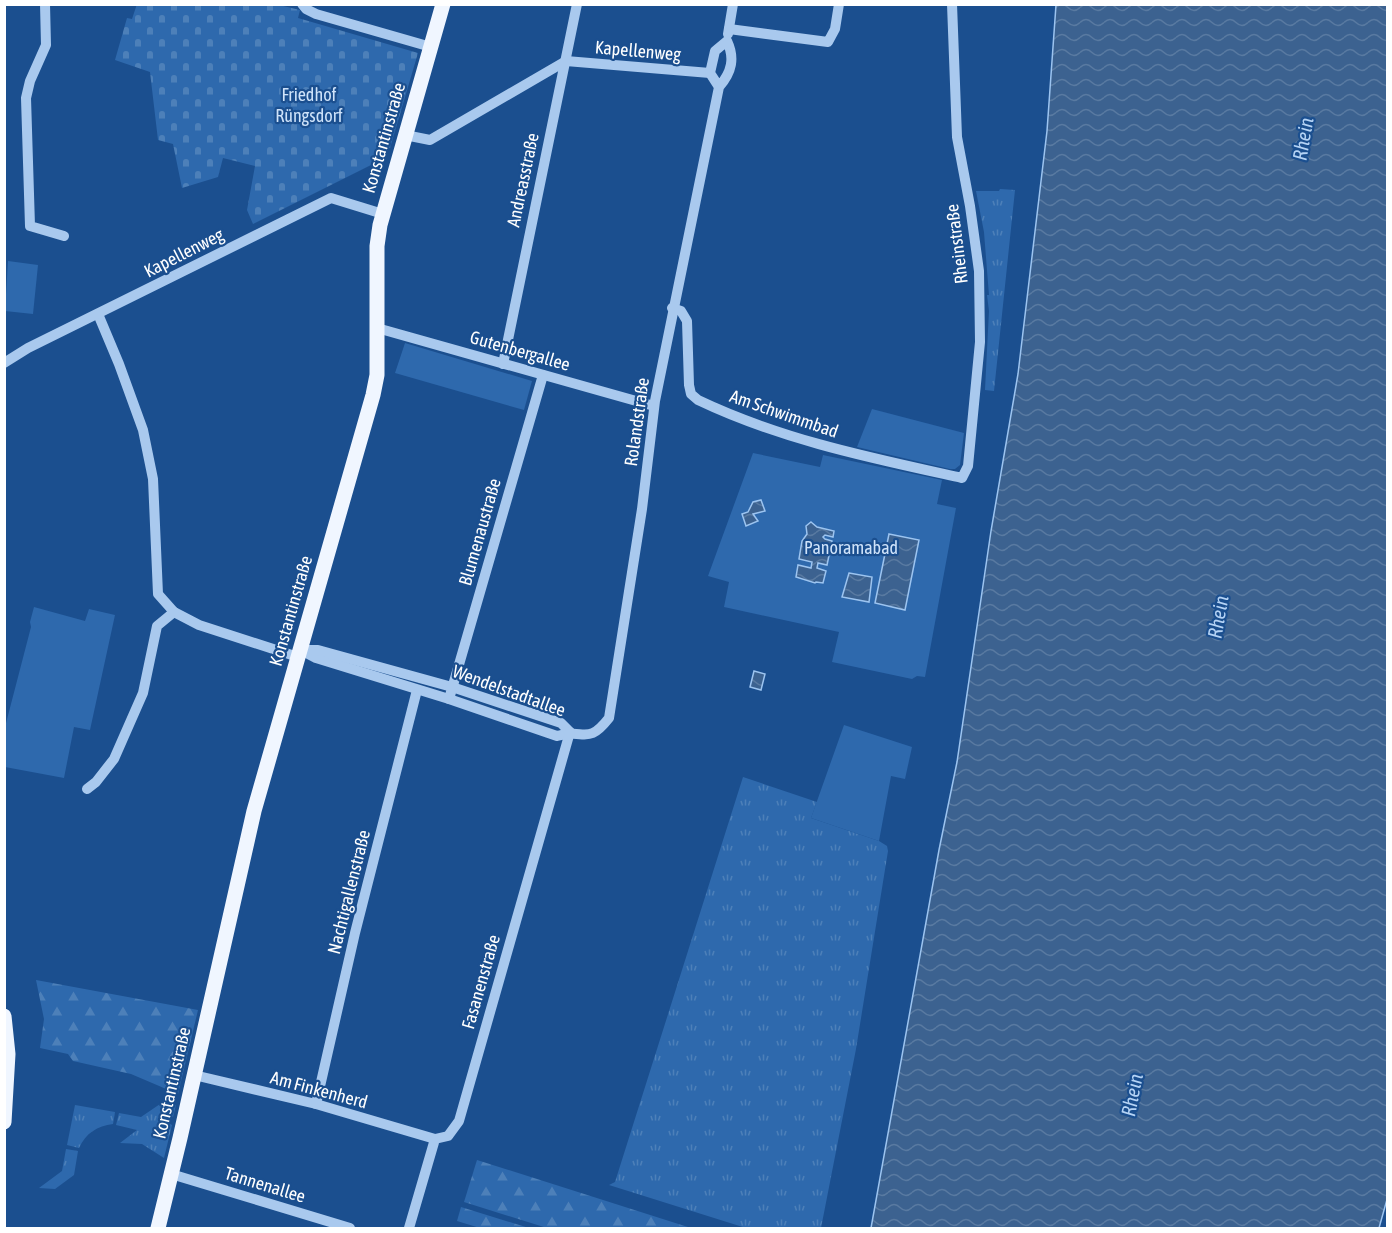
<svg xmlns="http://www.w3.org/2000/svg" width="1392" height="1233" viewBox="0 0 1392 1233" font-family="'Asap Condensed',sans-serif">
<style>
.grass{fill:url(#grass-tufts)}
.forest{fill:url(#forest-firs)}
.cemetery{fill:url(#cemetery-stones)}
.green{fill:#2e69ad}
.water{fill:url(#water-waves);stroke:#9cc4f0;stroke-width:1.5}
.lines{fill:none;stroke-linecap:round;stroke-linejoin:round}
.minor{stroke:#a9c9ee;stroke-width:10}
.major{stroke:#f0f6ff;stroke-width:15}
.labels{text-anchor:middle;stroke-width:4.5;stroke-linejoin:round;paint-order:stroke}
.street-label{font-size:18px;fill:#fff;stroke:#1b4f8f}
.park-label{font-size:18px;fill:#cfe3fa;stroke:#1b4f8f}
.water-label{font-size:20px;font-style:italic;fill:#b5d3f5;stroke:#1b4f8f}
</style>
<defs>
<pattern id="grass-tufts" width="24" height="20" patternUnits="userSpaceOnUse" patternTransform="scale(1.5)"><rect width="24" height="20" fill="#2e69ad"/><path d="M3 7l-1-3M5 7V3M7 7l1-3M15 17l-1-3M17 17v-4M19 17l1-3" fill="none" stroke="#4d80b9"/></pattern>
<pattern id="forest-firs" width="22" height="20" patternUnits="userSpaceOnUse" patternTransform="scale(1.5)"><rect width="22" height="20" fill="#2e69ad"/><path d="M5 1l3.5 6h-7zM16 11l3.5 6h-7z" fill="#4d80b9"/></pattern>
<pattern id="cemetery-stones" width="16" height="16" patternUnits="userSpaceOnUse" patternTransform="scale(1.5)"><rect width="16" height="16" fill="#2e69ad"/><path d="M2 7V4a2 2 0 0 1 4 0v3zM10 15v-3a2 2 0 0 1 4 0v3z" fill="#4d80b9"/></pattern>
<pattern id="water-waves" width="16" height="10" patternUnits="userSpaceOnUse" patternTransform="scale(1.5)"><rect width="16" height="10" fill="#3c6290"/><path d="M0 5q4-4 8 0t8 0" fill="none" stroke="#597aa1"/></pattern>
</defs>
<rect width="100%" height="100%" fill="#1b4f8f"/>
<!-- grass -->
<g class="grass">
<path d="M 1000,189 L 1015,190 L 994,391 L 985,390 L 989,311 L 987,295 L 989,295 L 984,232 L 976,191 L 999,191 Z"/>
<path d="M 743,777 L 817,802 L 811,818 L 879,841 L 887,846 L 888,851 L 856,1049 L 821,1228 L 746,1228 L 609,1185 L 615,1182 Z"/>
<path d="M 163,1102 L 176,1105 L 173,1117 L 171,1117 L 170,1124 L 172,1125 L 164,1158 L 142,1144 L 120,1143 L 137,1130 L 116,1125 L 119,1113 L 141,1117 Z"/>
<path d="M 75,1105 L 115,1112 L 113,1124 C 97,1126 86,1133 79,1148 L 67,1145 Z"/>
<path d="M 66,1149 L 78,1151 L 74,1175 L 55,1189 L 39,1188 L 62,1171 Z"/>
</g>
<!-- forest -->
<g class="forest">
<path d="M 36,980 L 198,1010 L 178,1094 L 131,1074 L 73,1061 L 68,1054 L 40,1048 L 44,1019 Z"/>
<path d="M 477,1160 L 691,1228 L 547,1228 L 464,1202 Z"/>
<path d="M 461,1207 L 529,1228 L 480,1228 L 457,1221 Z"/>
</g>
<!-- cemetery -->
<path class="cemetery" d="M 137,4 L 279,5 L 300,10 L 298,18 L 418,53 L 390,148 L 386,148 L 383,151 L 385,158 L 253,224 L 247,210 L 255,166 L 223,158 L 218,177 L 182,188 L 173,144 L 158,140 L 150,72 L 115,60 L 127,18 L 132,19 Z"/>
<!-- green -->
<g class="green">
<path d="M 8,261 L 38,265 L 33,314 L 5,311 Z"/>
<path d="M 405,343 L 532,381 L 524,410 L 395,373 Z"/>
<path d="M 872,409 L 964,433 L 960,465 L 955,469 L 950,469 L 857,447 Z"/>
<path d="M 753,453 L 820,467 L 823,455 L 942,480 L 937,504 L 956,508 L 925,677 L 917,676 L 912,679 L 832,662 L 839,632 L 724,607 L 729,582 L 708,576 Z"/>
<path d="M 34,607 L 85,621 L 89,609 L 115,615 L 90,730 L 74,727 L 64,778 L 5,767 L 5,727 L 31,627 L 30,622 Z"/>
<path d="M 844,725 L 912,747 L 905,779 L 891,776 L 879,841 L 811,818 Z"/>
</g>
<!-- water -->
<g class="water">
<path d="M 1056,5 L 1387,5 L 1388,1196 L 1379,1228 L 871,1228 L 939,850 L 957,762 L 991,531 L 1018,374 L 1047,131 Z"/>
<path d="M 761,500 L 765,511 L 753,514 L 758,521 L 746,526 L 742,514 L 748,512 L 753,502 Z"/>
<path d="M 811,522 L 817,527 L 834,531 L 833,537 L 825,535 L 823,537 L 825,539 L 832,541 L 827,565 L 818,563 L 817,568 L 826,571 L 823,583 L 816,582 L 815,583 L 796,577 L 798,565 L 811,568 L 812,562 L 799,559 L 802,541 L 807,534 L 806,526 Z"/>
<path d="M 889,534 L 919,540 L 905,610 L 875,603 Z"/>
<path d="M 849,573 L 872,577 L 869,602 L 842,597 Z"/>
<path d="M 754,671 L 765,674 L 761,690 L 750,687 Z"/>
</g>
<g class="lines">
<!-- minor -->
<g class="minor">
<path d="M 45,4 L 46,45 L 30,81 L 26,98 L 30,226 L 64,236"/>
<path d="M 302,4 L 306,9 L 316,14 L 431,47"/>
<path d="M 729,29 L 828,42 L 835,29 L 839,4"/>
<path d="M 728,34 L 733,4"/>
<path d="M 405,135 L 430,140 L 566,61 L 710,73"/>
<path d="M 672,308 L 681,311 L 687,321 L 689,385 L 691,394 L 698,400 C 782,440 871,458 962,478 L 968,466 L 980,342 L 979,271 L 970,206 L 957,137 L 952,4"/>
<path d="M 98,314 L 119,364 L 143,430 L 153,479 L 158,594 L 174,612 L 199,625 L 298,657"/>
<path d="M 377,328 L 654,406"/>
<path d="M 4,363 L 28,348 L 331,198 L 383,214"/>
<path d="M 503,364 L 577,4"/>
<path d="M 301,650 L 316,658 L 449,699 L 557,736 C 585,728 587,746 609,718 L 642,509 L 655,401 L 719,87 C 732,72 735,58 727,41 L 715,51 L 710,73 L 719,87"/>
<path d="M 303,650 L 318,650 L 452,687 L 561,723 L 570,732"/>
<path d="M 449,699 L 543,375"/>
<path d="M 87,789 L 96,782 L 114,759 L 143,693 L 157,626 L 174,612"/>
<path d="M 194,1075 L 316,1104 L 435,1139"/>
<path d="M 316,1104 L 355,933 L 417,690"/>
<path d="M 171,1174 L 350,1228"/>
<path d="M 409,1228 L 435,1139 L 448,1136 L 459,1121 L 570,732"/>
</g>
<!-- major -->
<g class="major">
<path d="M 4,1016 L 8,1054 L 4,1122"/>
<path d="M 158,1228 L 180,1138 L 254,811 L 373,395 L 377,375 L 377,246 L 380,225 L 443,4"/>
</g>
</g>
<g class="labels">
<!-- street labels -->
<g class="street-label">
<text transform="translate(638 51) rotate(5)" y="6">Kapellenweg</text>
<text transform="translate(384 138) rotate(-74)" y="6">Konstantinstraße</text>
<text transform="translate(523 180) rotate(-78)" y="6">Andreasstraße</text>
<text transform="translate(957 244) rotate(-97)" y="6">Rheinstraße</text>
<text transform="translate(184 253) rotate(-27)" y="6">Kapellenweg</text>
<text transform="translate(520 351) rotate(16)" y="6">Gutenbergallee</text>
<text transform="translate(784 414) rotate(19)" y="6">Am Schwimmbad</text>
<text transform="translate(637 422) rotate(-82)" y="6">Rolandstraße</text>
<text transform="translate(480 532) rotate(-74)" y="6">Blumenaustraße</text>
<text transform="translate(291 611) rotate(-74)" y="6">Konstantinstraße</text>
<text transform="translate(509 691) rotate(20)" y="6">Wendelstadtallee</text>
<text transform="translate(349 892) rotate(-76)" y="6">Nachtigallenstraße</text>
<text transform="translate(481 982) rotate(-74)" y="6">Fasanenstraße</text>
<text transform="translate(172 1083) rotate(-77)" y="6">Konstantinstraße</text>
<text transform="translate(319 1090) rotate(15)" y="6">Am Finkenherd</text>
<text transform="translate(265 1185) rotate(17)" y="6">Tannenallee</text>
</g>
<!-- park labels -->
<g class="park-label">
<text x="309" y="101">Friedhof<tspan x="309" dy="21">Rüngsdorf</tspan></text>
<text x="851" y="554">Panoramabad</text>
</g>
<!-- water labels -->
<g class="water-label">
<text transform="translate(1303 139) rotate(-80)" y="7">Rhein</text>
<text transform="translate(1218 617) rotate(-80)" y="7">Rhein</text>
<text transform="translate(1132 1095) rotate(-79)" y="7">Rhein</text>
</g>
</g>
<!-- border -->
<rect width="1392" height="1233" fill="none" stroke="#ffffff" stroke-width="12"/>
</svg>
